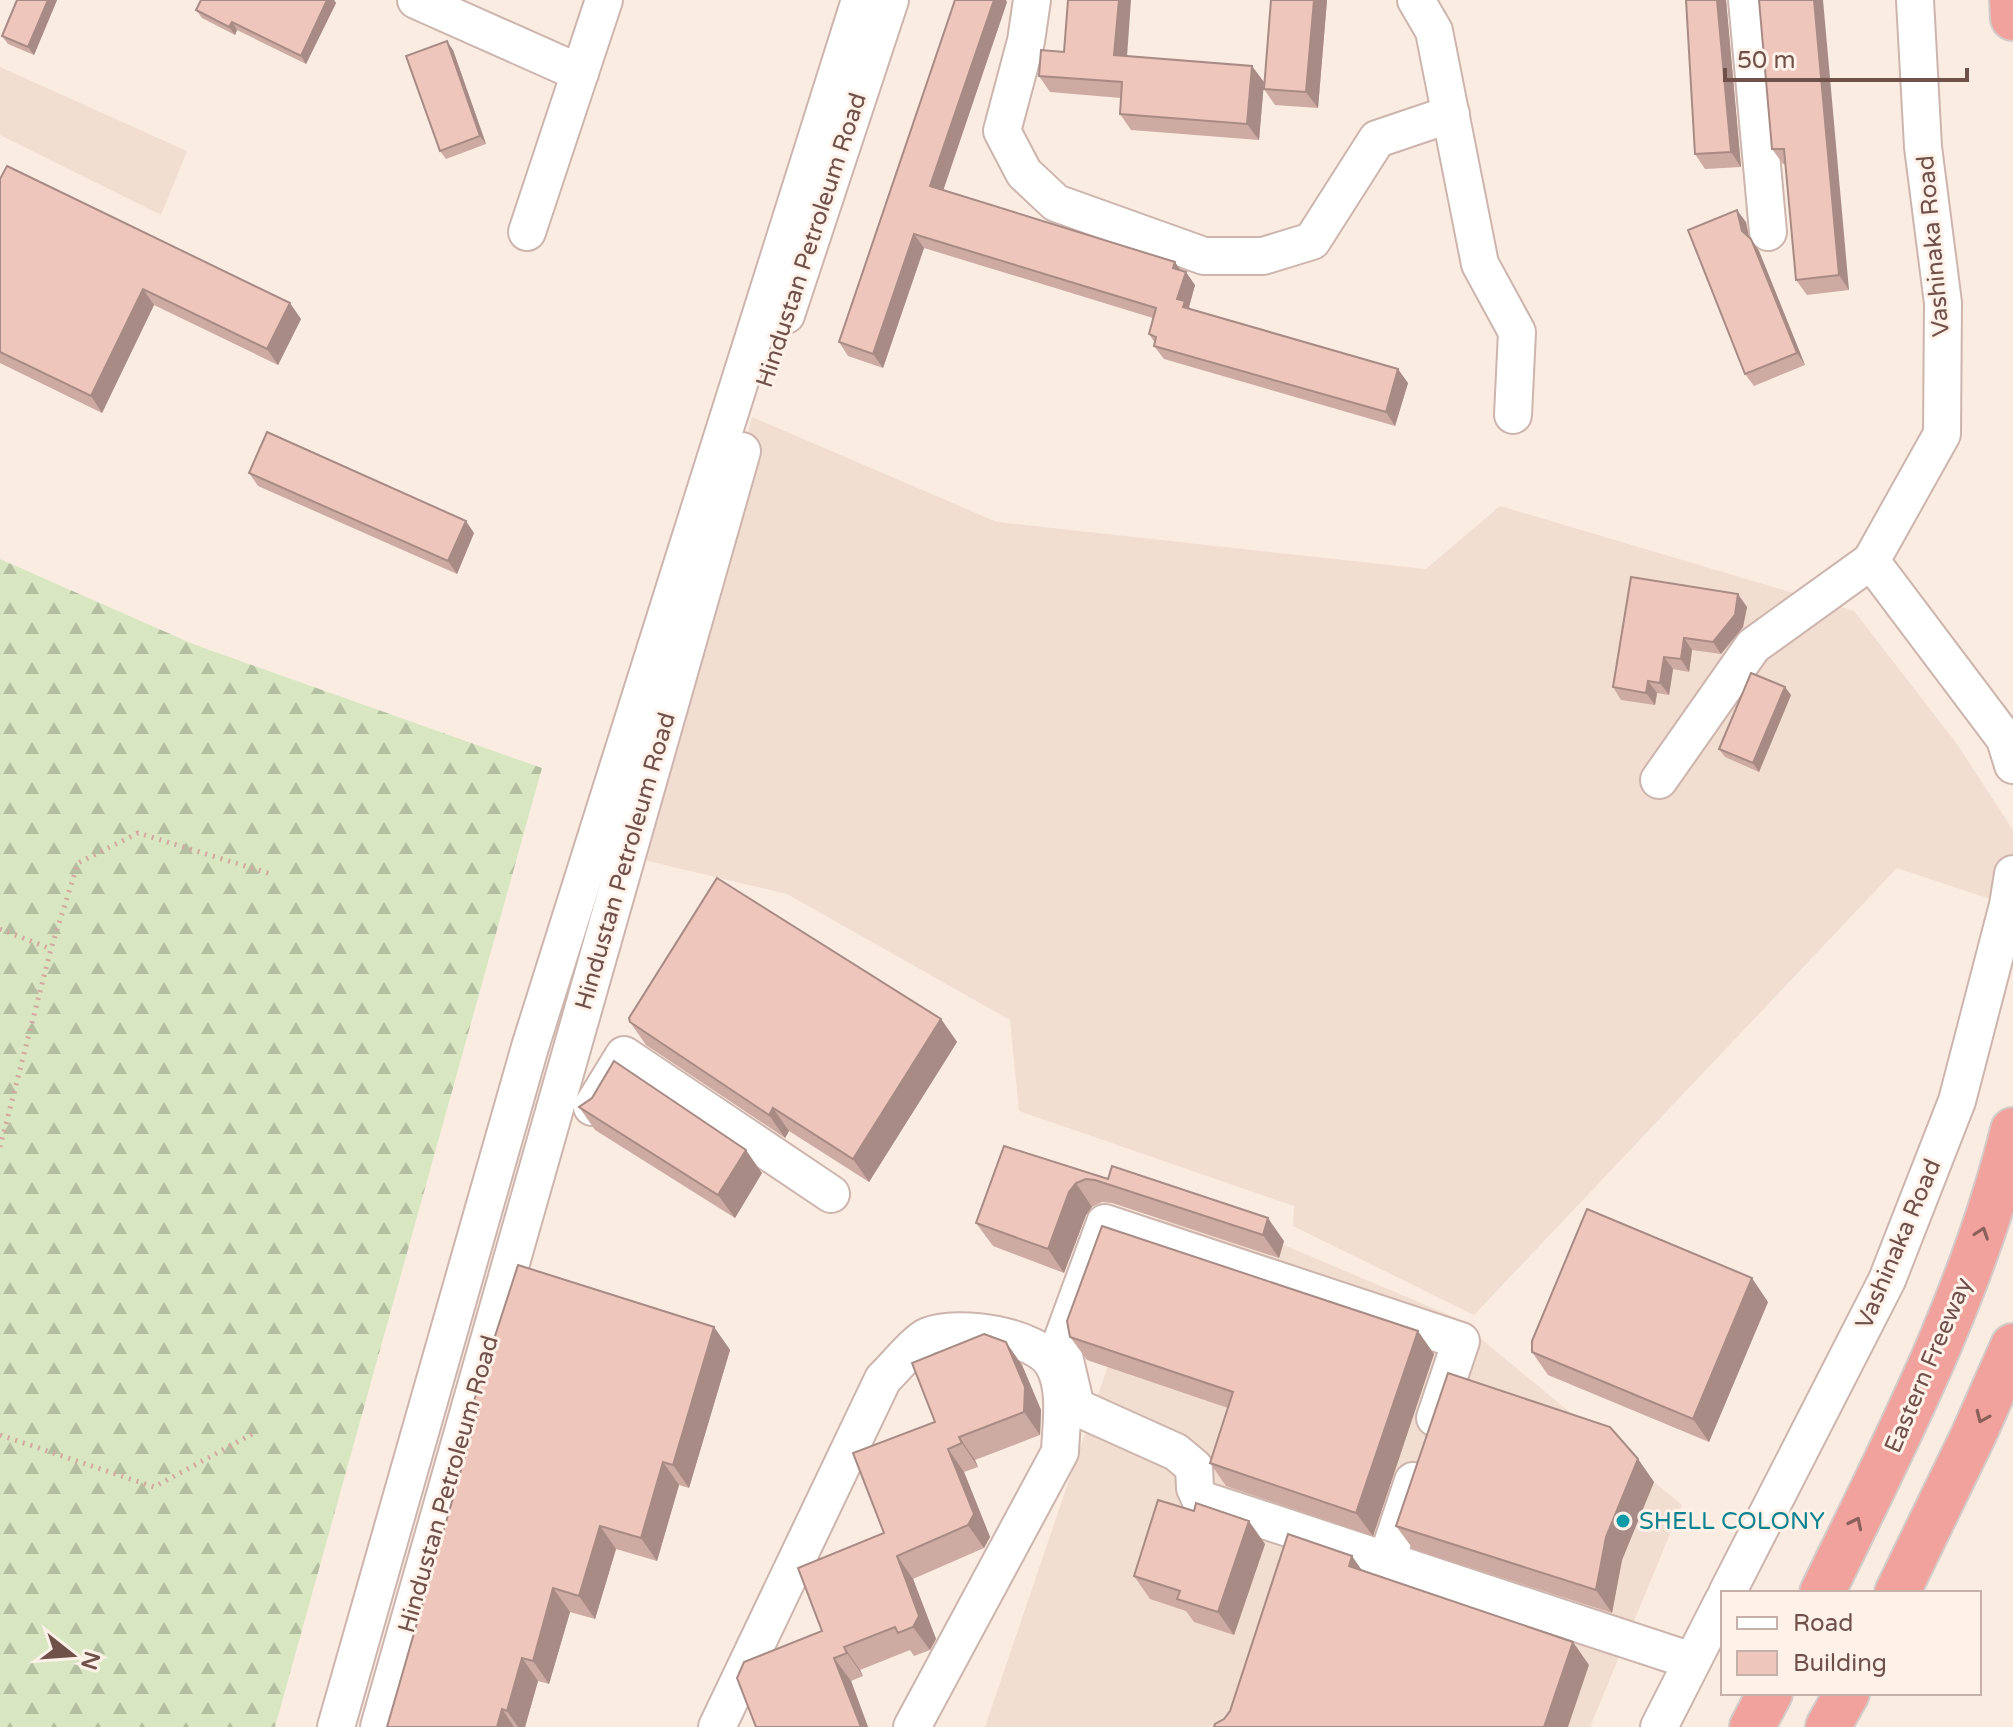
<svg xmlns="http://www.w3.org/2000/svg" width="2013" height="1727" viewBox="0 0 2013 1727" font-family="'Varela Round',sans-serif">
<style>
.residential{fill:#f2ddd1}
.forest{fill:url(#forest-firs)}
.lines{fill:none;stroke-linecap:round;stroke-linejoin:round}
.minor-casing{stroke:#cdb5ad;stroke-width:40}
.highway-casing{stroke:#d4cbc9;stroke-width:48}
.path{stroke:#d3a99f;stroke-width:5;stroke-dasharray:2 6;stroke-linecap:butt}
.minor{stroke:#fff;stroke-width:36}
.highway{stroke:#f1a29c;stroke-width:44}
.wall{fill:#cdaaa2}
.shaded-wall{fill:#a78b84}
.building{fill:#eec6bc;stroke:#a78b84;stroke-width:2}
.oneway{stroke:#8a615a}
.culture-dot{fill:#0f9aa8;stroke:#fef1e8;stroke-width:3}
.labels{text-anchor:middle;stroke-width:6;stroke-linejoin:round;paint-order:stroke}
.street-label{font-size:24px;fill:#70514a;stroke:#fef1e8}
.culture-label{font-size:24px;fill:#0d838f;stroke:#fef1e8;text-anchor:start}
</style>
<defs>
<pattern id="forest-firs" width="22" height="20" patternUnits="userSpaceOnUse" patternTransform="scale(2)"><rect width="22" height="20" fill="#d8e7c2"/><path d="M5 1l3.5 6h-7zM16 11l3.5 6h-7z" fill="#b4bea0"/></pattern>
</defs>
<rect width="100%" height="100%" fill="#fbece2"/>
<!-- residential -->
<g class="residential">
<path d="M 0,67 L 187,151 L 161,215 L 0,135 Z"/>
<path d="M 752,417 L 997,522 L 1426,569 L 1500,506 L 1854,611 L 1957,744 L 2013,830 L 2013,878 L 2008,905 L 1897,868 L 1474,1315 L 1293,1226 L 1294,1206 L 1019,1111 L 1010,1020 L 787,894 L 627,856 Z"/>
<path d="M 1166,1195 L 1456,1318 L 1682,1505 L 1590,1727 L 985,1727 Z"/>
</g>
<!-- forest -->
<path class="forest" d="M 0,559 L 193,644 L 542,768 L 275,1727 L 0,1727 Z"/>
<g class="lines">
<defs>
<g id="minor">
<path d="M 416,0 L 580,73"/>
<path d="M 1032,0 L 1026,41 L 1002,131 L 1024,173 L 1056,203 L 1204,256 L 1263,256 L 1312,241 L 1377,139 L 1451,114"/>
<path d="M 1416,0 L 1434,31 L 1480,264 L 1517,332 L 1513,415"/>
<path d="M 1747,0 L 1768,232"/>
<path d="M 1915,0 L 1923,147 L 1943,303 L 1942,434 L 1871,561 L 2005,739 L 2013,765"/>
<path d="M 527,232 L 604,0"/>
<path d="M 786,315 L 890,0"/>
<path d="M 1659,780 L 1753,646 L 1871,561"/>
<path d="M 592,1107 L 624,1055 L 831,1194"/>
<path d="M 1435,1418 L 1461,1341 L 1105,1223 L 1061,1343 L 1076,1407 L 1176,1452 L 1194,1467 L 1195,1488 L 1200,1499 L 1692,1661"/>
<path d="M 1386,1562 L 1413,1481"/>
<path d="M 1727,1593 L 1887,1280 L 1957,1101 L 2008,905 L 2013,874"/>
<path d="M 336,1727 L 530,1047 L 860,0"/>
<path d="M 379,1727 L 742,451"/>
<path d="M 717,1727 L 883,1379 C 894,1369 916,1341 928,1336 C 958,1324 1039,1335 1054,1366 C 1067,1390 1061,1426 1060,1452 L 912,1727"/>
<path d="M 1659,1727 L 1723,1601"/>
</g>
<g id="highway">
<path d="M 2012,0 L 2013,18"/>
<path d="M 1822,1593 C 1895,1443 1973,1293 2013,1130"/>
<path d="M 1897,1593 L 1974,1434 L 2013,1346"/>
<path d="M 1752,1727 L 1770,1693"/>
<path d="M 1828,1727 L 1847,1693"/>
</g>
</defs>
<!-- minor casing -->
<use href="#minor" class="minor-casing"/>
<!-- highway casing -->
<use href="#highway" class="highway-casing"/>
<!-- path -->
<g class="path">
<path d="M 0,929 L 51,949"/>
<path d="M 0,1147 L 51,949 L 78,863 L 138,833 L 271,874"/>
<path d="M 0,1435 L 154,1487 L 256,1432"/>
</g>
<!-- minor -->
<use href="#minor" class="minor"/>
<!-- highway -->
<use href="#highway" class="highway"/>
</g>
<!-- wall -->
<g class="wall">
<path d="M 17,0 L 57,0 L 34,55 L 8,44 L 2,36 Z"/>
<path d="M 201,0 L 334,0 L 336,3 L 306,64 L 237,30 L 235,35 L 202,18 L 196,10 Z"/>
<path d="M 1271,0 L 1327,0 L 1318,108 L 1275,105 L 1264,89 Z"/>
<path d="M 1686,0 L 1726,0 L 1741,167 L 1705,169 L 1695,154 Z"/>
<path d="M 1759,0 L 1849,290 L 1807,295 L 1796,280 L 1786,164 L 1783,164 L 1772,149 Z"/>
<path d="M 1007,2 L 943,190 L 1181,270 L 1195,285 L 1189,307 L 1190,309 L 1408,383 L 1395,426 L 1164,359 L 1154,346 L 1155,343 L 1149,334 L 1153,318 L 924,248 L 883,368 L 848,356 L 839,342 Z"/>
<path d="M 453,50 L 486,144 L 446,159 L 440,151 Z"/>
<path d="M 1064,52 L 1127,56 L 1264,82 L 1259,140 L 1131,130 L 1120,114 L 1121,98 L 1050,92 L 1039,76 Z"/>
<path d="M 0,179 L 301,319 L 278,365 L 154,305 L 102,413 L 0,363 Z"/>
<path d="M 1746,222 L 1749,237 L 1759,251 L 1805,365 L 1754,386 L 1745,374 Z"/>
<path d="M 249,473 L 474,533 L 457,574 L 258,486 Z"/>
<path d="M 1631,577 L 1747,607 L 1743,627 L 1721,654 L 1692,650 L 1689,672 L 1673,669 L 1669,695 L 1657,693 L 1655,705 L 1621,700 L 1613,687 Z"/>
<path d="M 1791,695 L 1759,772 L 1725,757 L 1719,749 Z"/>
<path d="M 941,1019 L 957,1042 L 869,1182 L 789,1131 L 785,1138 L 646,1045 L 630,1022 Z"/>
<path d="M 579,1107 L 762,1173 L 735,1218 L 595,1130 Z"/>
<path d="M 1004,1146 L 1108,1179 L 1284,1241 L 1279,1258 L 1112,1203 L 1102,1202 L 1092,1207 L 1086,1215 L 1064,1273 L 993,1246 L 976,1223 Z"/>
<path d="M 1768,1302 L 1709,1442 L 1548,1375 L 1532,1352 Z"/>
<path d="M 714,1327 L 730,1350 L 689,1488 L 679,1485 L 657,1561 L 616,1549 L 595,1619 L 570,1612 L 549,1684 L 538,1681 L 525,1727 L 387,1727 L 479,1409 L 474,1401 Z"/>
<path d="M 1070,1337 L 1434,1354 L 1373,1536 L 1226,1486 L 1210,1463 L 1228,1408 L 1087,1360 Z"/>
<path d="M 1022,1365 L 1041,1410 L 1040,1435 L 975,1460 L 978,1467 L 964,1472 L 990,1537 L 984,1548 L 913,1579 L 936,1639 L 930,1650 L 914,1656 L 910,1650 L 860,1670 L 863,1676 L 851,1681 L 868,1727 L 756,1727 L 822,1631 L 884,1533 L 935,1422 Z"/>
<path d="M 1638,1459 L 1654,1482 L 1622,1560 L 1612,1613 L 1413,1549 L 1396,1526 Z"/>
<path d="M 1265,1544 L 1234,1635 L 1194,1622 L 1186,1611 L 1150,1599 L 1134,1576 Z"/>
</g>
<!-- shaded-wall -->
<g class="shaded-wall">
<path d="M 48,0 L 57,0 L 34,55 L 28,47 Z"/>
<path d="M 327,0 L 334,0 L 336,3 L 306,64 L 301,56 Z"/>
<path d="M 994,0 L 1006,0 L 1007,2 L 940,200 L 930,186 Z"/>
<path d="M 1119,0 L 1131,0 L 1126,71 L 1114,55 Z"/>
<path d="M 1314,0 L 1327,0 L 1318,108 L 1306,92 Z"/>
<path d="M 1717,0 L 1726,0 L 1741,167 L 1731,152 Z"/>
<path d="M 1814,0 L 1823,0 L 1849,290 L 1839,275 Z"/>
<path d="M 232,22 L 237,30 L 235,35 L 229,27 Z"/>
<path d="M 447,41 L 453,50 L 486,144 L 480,136 Z"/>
<path d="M 1252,66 L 1264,82 L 1259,140 L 1247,124 Z"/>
<path d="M 1737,210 L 1746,222 L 1750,243 L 1742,231 Z"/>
<path d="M 914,234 L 924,248 L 883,368 L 873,354 Z"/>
<path d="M 1751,239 L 1759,251 L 1805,365 L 1797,353 Z"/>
<path d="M 1175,262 L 1184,275 L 1186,272 L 1195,285 L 1189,307 L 1194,315 L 1193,320 L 1177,299 L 1173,268 Z"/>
<path d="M 143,289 L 154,305 L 102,413 L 91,396 Z"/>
<path d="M 290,303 L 301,319 L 278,365 L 267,349 Z"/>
<path d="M 1398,369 L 1408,383 L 1395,426 L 1386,412 Z"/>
<path d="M 466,521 L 474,533 L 457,574 L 448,561 Z"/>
<path d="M 1738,594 L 1747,607 L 1743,627 L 1721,654 L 1713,642 Z"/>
<path d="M 1684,638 L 1692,650 L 1689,672 L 1681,659 Z"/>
<path d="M 1664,657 L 1673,669 L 1669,695 L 1660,683 Z"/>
<path d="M 1648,681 L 1657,693 L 1655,705 L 1646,693 Z"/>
<path d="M 1785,687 L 1791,695 L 1759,772 L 1753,763 Z"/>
<path d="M 941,1019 L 957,1042 L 869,1182 L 853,1159 Z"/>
<path d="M 773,1108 L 789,1131 L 785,1138 L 769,1115 Z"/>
<path d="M 746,1150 L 762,1173 L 735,1218 L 718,1195 Z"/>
<path d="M 1076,1183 L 1092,1207 L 1086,1215 L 1064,1273 L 1048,1249 L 1069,1192 Z"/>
<path d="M 1268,1218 L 1284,1241 L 1279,1258 L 1263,1235 Z"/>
<path d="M 1752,1278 L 1768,1302 L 1709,1442 L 1693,1419 Z"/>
<path d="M 714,1327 L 730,1350 L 689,1488 L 673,1465 Z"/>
<path d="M 1418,1331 L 1434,1354 L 1373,1536 L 1356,1513 Z"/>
<path d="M 1006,1342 L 1022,1365 L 1041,1410 L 1040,1435 L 1024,1412 Z"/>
<path d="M 959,1437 L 975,1460 L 978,1467 L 962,1443 Z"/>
<path d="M 948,1449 L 964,1472 L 990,1537 L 984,1548 L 968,1525 Z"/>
<path d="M 1638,1459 L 1654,1482 L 1622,1560 L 1612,1613 L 1596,1590 L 1606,1537 Z"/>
<path d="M 663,1462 L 679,1485 L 657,1561 L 641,1538 Z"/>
<path d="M 1249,1521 L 1265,1544 L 1234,1635 L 1218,1612 Z"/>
<path d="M 600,1526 L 616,1549 L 595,1619 L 579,1596 Z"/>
<path d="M 897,1556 L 913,1579 L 936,1639 L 930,1650 L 913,1627 Z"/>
<path d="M 1352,1556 L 1368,1579 L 1349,1566 Z"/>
<path d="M 553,1588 L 570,1612 L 549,1684 L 533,1661 Z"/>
<path d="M 1573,1642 L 1589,1665 L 1568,1727 L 1544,1727 Z"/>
<path d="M 844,1647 L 860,1670 L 863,1676 L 847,1653 Z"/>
<path d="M 522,1658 L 538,1681 L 525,1727 L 518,1727 L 507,1711 Z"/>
<path d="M 834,1658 L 851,1681 L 868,1727 L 861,1727 Z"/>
<path d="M 502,1709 L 514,1727 L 497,1727 Z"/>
</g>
<!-- building -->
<g class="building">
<path d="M 17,0 L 48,0 L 28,47 L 2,36 Z"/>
<path d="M 201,0 L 327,0 L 301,56 L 232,22 L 229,27 L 196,10 Z"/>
<path d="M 955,0 L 994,0 L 930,186 L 1175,262 L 1173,268 L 1186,272 L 1177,299 L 1185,301 L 1183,307 L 1398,369 L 1386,412 L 1154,346 L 1156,337 L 1149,334 L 1156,308 L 914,234 L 873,354 L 839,342 Z"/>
<path d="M 1068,0 L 1119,0 L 1114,55 L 1252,66 L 1247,124 L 1120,114 L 1122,82 L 1039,76 L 1041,50 L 1064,52 Z"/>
<path d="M 1271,0 L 1314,0 L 1306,92 L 1264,89 Z"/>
<path d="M 1686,0 L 1717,0 L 1731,152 L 1695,154 Z"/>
<path d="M 1759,0 L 1814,0 L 1839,275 L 1796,280 L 1784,149 L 1772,149 Z"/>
<path d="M 447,41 L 480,136 L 440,151 L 406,56 Z"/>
<path d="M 7,166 L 290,303 L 267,349 L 143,289 L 91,396 L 0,352 L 0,179 Z"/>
<path d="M 1737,210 L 1742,231 L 1751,239 L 1797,353 L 1745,374 L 1688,230 Z"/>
<path d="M 267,432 L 466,521 L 448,561 L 249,473 Z"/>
<path d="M 1631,577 L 1738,594 L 1735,615 L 1713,642 L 1684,638 L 1681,659 L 1664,657 L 1660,683 L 1648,681 L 1646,693 L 1613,687 Z"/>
<path d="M 1751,673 L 1785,687 L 1753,763 L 1719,749 Z"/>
<path d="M 717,878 L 941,1019 L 853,1159 L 773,1108 L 769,1115 L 630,1022 L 629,1018 Z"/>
<path d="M 614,1061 L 746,1150 L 718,1195 L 579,1107 L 592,1098 Z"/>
<path d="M 1004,1146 L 1108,1179 L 1112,1166 L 1268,1218 L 1263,1235 L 1095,1180 L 1086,1179 L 1076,1183 L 1069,1192 L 1048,1249 L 976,1223 Z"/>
<path d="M 1587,1209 L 1752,1278 L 1693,1419 L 1532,1352 L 1532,1341 Z"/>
<path d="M 1102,1226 L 1418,1331 L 1356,1513 L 1210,1463 L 1233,1392 L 1070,1337 L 1067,1321 Z"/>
<path d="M 518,1265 L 714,1327 L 673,1465 L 663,1462 L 641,1538 L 600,1526 L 579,1596 L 553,1588 L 533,1661 L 522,1658 L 507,1711 L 502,1709 L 497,1727 L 387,1727 L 480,1404 L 474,1401 Z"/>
<path d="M 984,1334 L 1006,1342 L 1025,1387 L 1024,1412 L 959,1437 L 962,1443 L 948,1449 L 974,1514 L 968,1525 L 897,1556 L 919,1616 L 913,1627 L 898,1633 L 895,1627 L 844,1647 L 847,1653 L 834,1658 L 861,1727 L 756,1727 L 737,1678 L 744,1662 L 822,1631 L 798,1568 L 884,1533 L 853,1453 L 935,1422 L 912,1363 Z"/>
<path d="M 1448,1373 L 1610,1427 L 1638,1459 L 1606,1537 L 1596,1590 L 1396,1526 Z"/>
<path d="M 1158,1500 L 1194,1511 L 1196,1503 L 1249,1521 L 1218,1612 L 1177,1599 L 1180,1591 L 1134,1576 Z"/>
<path d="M 1288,1534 L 1352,1556 L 1349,1566 L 1573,1642 L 1544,1727 L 1214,1727 L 1215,1724 L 1224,1719 L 1230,1711 Z"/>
</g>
<!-- one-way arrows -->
<defs><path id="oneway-chevron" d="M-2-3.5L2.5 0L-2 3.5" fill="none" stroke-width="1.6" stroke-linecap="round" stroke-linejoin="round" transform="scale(2)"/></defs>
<g class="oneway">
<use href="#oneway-chevron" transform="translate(1982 1233) rotate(-71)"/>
<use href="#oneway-chevron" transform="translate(1982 1417) rotate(114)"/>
<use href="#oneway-chevron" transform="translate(1856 1523) rotate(-64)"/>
</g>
<!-- markers -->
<circle class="culture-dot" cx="1623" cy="1521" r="8"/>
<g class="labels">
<!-- street labels -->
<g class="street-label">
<text transform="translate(811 240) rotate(-72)" y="8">Hindustan Petroleum Road</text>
<text transform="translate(1933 246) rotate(-95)" y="8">Vashinaka Road</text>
<text transform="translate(625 861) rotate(-74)" y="8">Hindustan Petroleum Road</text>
<text transform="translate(1898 1244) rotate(-67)" y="8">Vashinaka Road</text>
<text transform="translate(1928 1365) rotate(-67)" y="8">Eastern Freeway</text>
<text transform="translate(448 1484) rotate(-74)" y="8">Hindustan Petroleum Road</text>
</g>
<!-- culture labels -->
<g class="culture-label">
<text x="1639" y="1529">SHELL COLONY</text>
</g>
</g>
<!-- legend -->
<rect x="1721" y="1591" width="260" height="104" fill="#fef1e8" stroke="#c5b1a9" stroke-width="2"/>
<rect x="1737" y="1617" width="40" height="12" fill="#ffffff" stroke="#c5b1a9" stroke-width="2"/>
<text x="1793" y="1631" font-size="24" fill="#70514a">Road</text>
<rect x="1737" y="1651" width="40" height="24" fill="#eec6bc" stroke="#c5b1a9" stroke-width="2"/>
<text x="1793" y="1671" font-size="24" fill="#70514a">Building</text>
<!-- north arrow -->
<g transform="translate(72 1655) rotate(107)" stroke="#fef1e8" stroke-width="6" paint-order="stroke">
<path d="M0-6L14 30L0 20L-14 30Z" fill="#70514a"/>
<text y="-12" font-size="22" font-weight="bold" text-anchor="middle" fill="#70514a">N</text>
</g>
<!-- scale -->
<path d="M1725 68v12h242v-12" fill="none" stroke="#70514a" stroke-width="4"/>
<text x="1737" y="68" font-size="24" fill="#70514a" stroke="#fef1e8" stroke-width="6" paint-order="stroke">50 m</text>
</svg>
